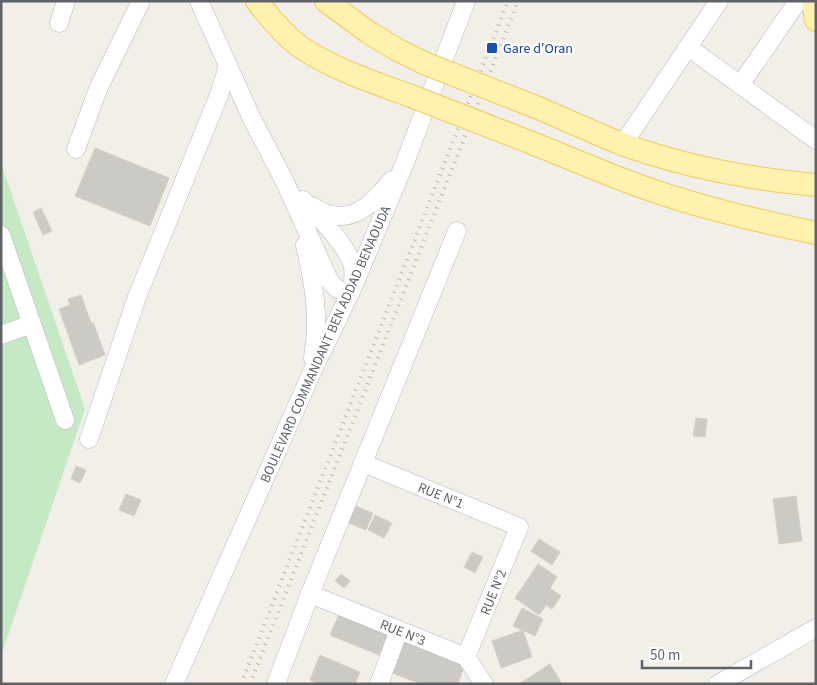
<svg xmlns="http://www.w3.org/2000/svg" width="817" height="685" viewBox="0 0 817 685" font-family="'Source Sans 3',sans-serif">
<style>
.green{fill:#c5e8c5}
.building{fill:#cccac5;stroke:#d6d1c6}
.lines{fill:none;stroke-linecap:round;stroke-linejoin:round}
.minor-casing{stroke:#b5b8bc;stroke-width:19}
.major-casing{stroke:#f2c960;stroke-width:24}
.minor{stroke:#fff;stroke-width:18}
.major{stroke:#fff2af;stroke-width:22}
.rail{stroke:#b6b7b8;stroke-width:4;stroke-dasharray:1 6;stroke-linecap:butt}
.major-bridge-casing{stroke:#f2c960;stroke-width:24;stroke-linecap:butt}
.major-bridge{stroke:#fff2af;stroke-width:22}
.transit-dot{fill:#1a4fb4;stroke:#fff;stroke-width:2}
.labels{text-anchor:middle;stroke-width:4.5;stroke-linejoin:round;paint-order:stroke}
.transit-label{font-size:14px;fill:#164399;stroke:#fff;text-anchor:start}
.street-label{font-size:14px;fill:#5f6368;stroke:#fff}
</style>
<rect width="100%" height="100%" fill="#f1efe8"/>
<!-- green -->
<path class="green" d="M 1,163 L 85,409 L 1,656 Z"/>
<!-- building -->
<g class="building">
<path d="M 95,148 L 169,178 L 150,226 L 75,196 Z"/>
<path d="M 41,208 L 52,231 L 43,235 L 33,212 Z"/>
<path d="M 81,295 L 91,323 L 93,322 L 105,355 L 79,365 L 59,309 L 70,305 L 68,299 Z"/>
<path d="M 696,418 L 707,419 L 705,437 L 693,436 Z"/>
<path d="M 76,466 L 86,470 L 80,483 L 71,479 Z"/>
<path d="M 126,494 L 141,500 L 134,516 L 119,510 Z"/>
<path d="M 796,496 L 802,541 L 779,544 L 773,499 Z"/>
<path d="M 353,505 L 373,513 L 366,530 L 346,522 Z"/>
<path d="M 375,515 L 392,523 L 384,538 L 368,530 Z"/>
<path d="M 539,539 L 560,552 L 552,565 L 531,551 Z"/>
<path d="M 472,552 L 483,557 L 475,573 L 464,567 Z"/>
<path d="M 538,564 L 557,577 L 550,588 L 561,596 L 552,609 L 546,605 L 539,615 L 515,598 Z"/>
<path d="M 341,574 L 350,581 L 344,588 L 335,581 Z"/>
<path d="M 522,608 L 543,619 L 535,636 L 513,626 Z"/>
<path d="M 340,612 L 389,632 L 379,655 L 330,635 Z"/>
<path d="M 523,630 L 532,657 L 501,668 L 492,641 Z"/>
<path d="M 405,637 L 465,664 L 458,684 L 421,684 L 392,673 Z"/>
<path d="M 320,655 L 360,672 L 355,684 L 319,684 L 310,680 Z"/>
<path d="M 550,664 L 562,684 L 519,684 Z"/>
</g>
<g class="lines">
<defs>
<g id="minor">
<path d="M 199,1 L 252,119 L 284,180 L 329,280 C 336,289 341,295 353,287 C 353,281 354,274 353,267 C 349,247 317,216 303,200"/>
<path d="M 59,23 L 66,1"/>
<path d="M 688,47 L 816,140"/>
<path d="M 740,85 L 798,1"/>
<path d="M 623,144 L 719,1"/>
<path d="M 76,149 L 98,89 L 141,1"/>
<path d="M 312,206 C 347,230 370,207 392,180"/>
<path d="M 1,235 L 65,420"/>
<path d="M 305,245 C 314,284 320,318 313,358"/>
<path d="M 1,335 L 32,324"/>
<path d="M 89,439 L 137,297 L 219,95 L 228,66"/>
<path d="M 363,463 L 519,527 L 466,657"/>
<path d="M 310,594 L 466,657 L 484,684"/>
<path d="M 174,684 L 311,374 L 353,287 L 404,165 L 466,1"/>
<path d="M 276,684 L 310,594 L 457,231"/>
<path d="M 379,684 L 399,630"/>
<path d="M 718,684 L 816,628"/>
</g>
<g id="major">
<path d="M 257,1 C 269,17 282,33 299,46 C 332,69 373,82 411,96"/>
<path d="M 326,1 L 368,32 L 396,49 L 424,63"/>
<path d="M 813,1 L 816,20"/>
<path d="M 541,109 C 568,121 595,133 622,144 C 685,167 750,179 816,185"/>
<path d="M 532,143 C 575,160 617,179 660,193 C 711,210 763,222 816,233"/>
</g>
</defs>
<!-- minor casing -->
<use href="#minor" class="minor-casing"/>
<!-- major casing -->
<use href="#major" class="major-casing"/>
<!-- minor -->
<use href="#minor" class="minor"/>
<!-- major -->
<use href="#major" class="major"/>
<!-- rail -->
<g class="rail">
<path d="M 241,684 L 508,1"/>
<path d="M 250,684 L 518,1"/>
</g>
<defs>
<g id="major-bridge">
<path d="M 424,63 L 541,109"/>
<path d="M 411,96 L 532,143"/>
</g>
</defs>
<!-- major-bridge casing -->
<use href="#major-bridge" class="major-bridge-casing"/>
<!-- major-bridge -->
<use href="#major-bridge" class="major-bridge"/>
</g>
<!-- markers -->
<rect class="transit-dot" x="486" y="42" width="12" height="12" rx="2.5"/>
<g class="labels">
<!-- transit labels -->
<g class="transit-label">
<text x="503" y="53">Gare d'Oran</text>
</g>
<!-- street labels -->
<g class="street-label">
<text transform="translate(325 344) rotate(-66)" y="5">BOULEVARD COMMANDANT BEN ADDAD BENAOUDA</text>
<text transform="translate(441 495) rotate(22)" y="5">RUE N°1</text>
<text transform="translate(493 592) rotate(-68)" y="5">RUE N°2</text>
<text transform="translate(403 632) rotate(22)" y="5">RUE N°3</text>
</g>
</g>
<!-- border -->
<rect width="817" height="685" fill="none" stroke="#5f6368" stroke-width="5"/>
<!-- scale -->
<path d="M642 660v8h109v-8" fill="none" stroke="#5f6368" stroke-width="2.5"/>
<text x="650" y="660" font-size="15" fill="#5f6368" stroke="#ffffff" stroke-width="4" paint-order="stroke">50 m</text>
</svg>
